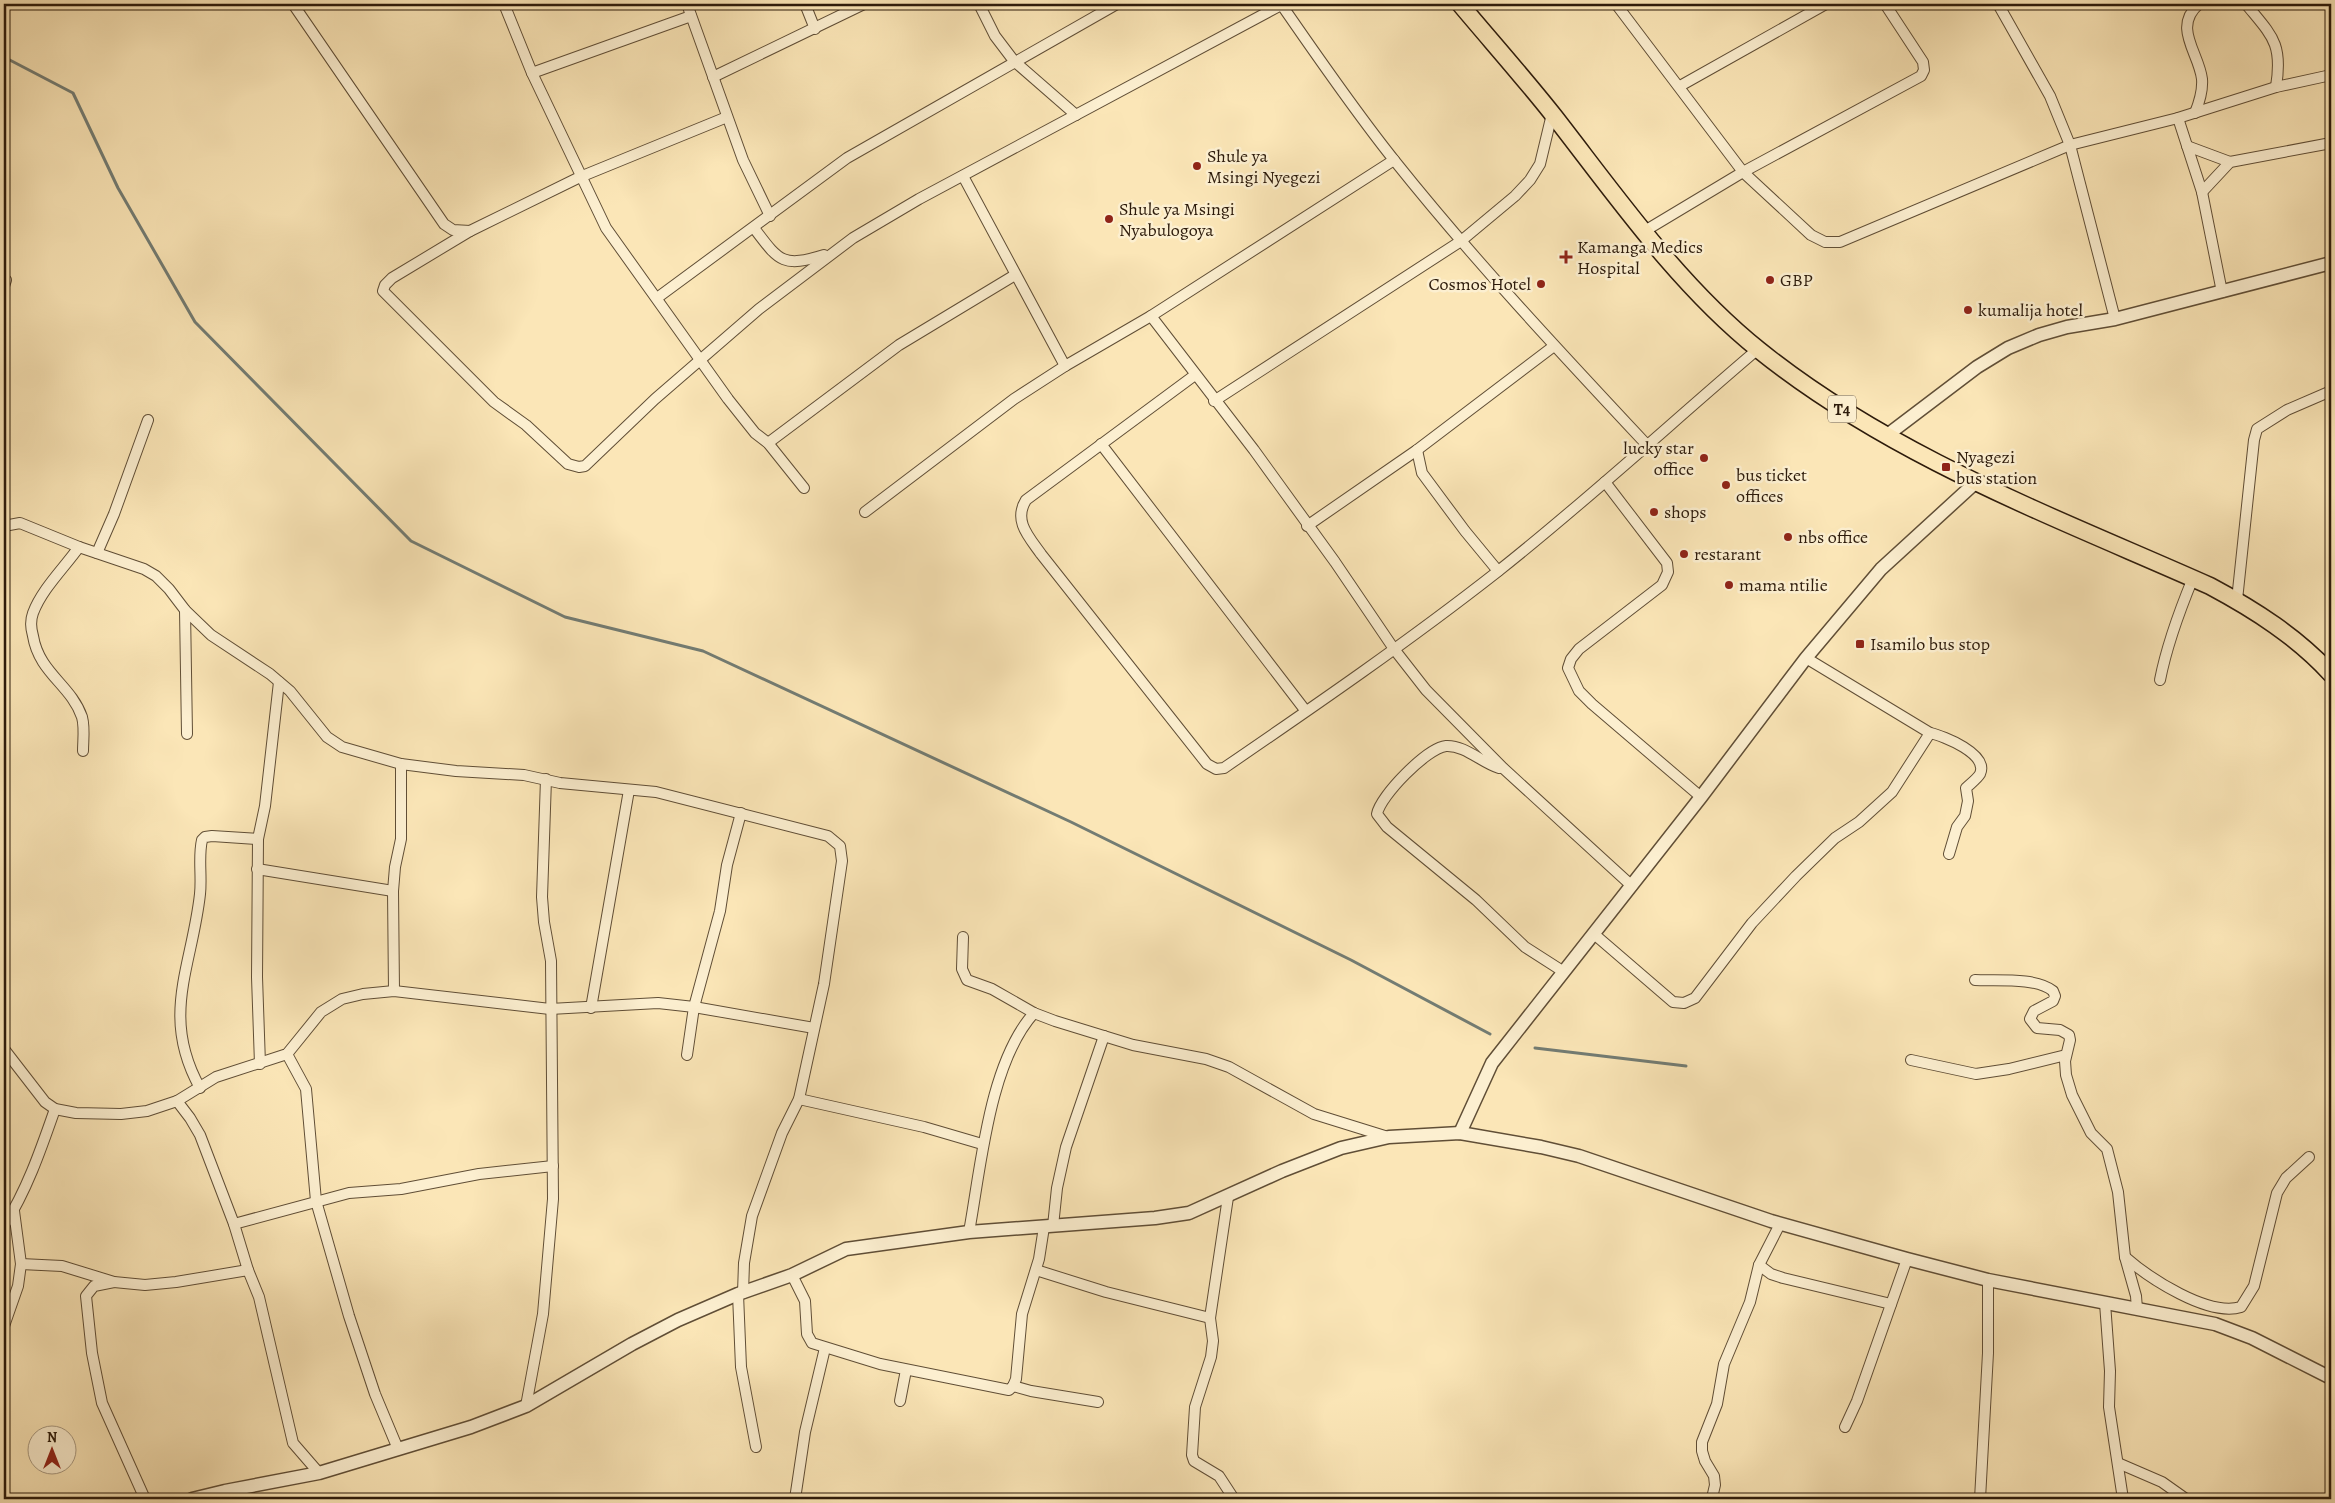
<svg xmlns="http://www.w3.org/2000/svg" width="2335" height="1503" viewBox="0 0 2335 1503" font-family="Alegreya,serif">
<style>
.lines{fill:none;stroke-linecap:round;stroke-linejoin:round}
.stream{stroke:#737c73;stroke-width:3}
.minor-casing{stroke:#604e36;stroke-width:12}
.tertiary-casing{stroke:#604e36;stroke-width:15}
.trunk-casing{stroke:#2d1b0b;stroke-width:19}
.minor{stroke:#fcefd0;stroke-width:10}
.tertiary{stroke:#fcefd0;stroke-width:12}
.trunk{stroke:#fbe6b7;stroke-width:16}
.poi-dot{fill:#8f2418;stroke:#fcefd0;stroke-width:2}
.labels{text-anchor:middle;stroke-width:5;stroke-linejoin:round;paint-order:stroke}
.shield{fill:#fcefd0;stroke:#6b5b46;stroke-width:1}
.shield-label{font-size:16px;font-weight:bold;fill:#2d1b0b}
.poi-label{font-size:18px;fill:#2d1b0b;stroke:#fcefd0;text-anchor:start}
</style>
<rect width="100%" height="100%" fill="#fbe6b7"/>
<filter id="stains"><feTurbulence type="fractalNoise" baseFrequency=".004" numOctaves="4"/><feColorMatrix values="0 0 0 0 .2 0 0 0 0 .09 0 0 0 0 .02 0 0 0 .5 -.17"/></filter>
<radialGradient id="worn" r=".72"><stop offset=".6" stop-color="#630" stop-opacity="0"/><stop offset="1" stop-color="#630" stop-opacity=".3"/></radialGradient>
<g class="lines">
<!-- stream -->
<g class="stream">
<path d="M 4,57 L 73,93 L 118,188 L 195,322 L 411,541 L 565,617 L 703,651 L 1071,822 L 1351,960 L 1490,1034"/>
<path d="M 1535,1048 L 1686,1066"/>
</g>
<defs>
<g id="minor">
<path d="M 293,4 L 444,224 L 453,230 L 470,231"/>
<path d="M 504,4 L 532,73 L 606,228 L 728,399 L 755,433 L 768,443 L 804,488"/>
<path d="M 687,4 L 743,160 L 770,216"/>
<path d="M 805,4 L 815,29"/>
<path d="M 979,4 L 995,36 L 1014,61 L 1076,115"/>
<path d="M 1281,4 C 1317,56 1354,110 1394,160 C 1473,259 1560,352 1647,445"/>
<path d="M 1616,4 L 1743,172 L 1811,235 L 1825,242 L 1840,242 L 2070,145 L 2178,118 L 2276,87 L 2331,75"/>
<path d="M 1998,4 L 2050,96 L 2070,145 L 2115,319"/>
<path d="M 2246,4 C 2272,36 2283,43 2276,87"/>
<path d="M 532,73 L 691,16"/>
<path d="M 713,77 L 864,4"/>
<path d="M 1680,86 L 1826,4"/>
<path d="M 2195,113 C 2199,103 2203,91 2202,79 C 2199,53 2172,27 2199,4"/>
<path d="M 727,117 L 580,177 L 470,231 L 392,278 L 385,285 L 383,291 L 494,402 L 526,425 L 568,464 L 579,467 L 585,466 L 655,399 L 759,309 L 853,238 L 919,199 L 1281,5"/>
<path d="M 2178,118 L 2202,192 L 2222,292"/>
<path d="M 2187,146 L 2230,162"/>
<path d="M 963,176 L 1065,366"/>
<path d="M 2202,192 L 2230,162 L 2331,143"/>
<path d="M 754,228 C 779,261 782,268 824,255"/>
<path d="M 1643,232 L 1743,172 L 1921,76 L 1924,70 L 1923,62 L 1885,4"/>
<path d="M 4,286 L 6,280"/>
<path d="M 657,298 L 847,158 L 1117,4"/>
<path d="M 1151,316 L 1254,450 L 1335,562 L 1394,649 L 1426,690 L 1503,768 L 1632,886"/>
<path d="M 1195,375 L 1026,500 C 1013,521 1029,537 1041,554 L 1207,764 L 1216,769 L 1224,768 C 1316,705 1409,641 1497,572 C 1587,501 1671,423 1758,349"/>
<path d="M 1214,401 L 1461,241 L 1515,196 L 1530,180 L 1540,164 L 1552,114"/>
<path d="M 768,443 L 899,345 L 1015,275"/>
<path d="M 1101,444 L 1305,710"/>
<path d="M 1417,450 L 1422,473 L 1465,531 L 1498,571"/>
<path d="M 1605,482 L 1667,563 L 1668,572 L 1662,585 L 1579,649 L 1571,659 L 1568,668 L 1579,691 L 1592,704 L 1701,797"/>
<path d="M 865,512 L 1014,399 L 1065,366 L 1151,316 L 1394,160"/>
<path d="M 4,526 L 20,523 L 79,547 L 144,569 L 156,576 L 169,589 L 185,610 L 211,635 L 270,674 L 290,691 L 327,737 L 342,747 L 401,764 L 456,771 L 524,775 L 560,783 L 656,792 L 828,836 L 840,846 L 842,861 L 824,984 L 799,1099 L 782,1133 L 752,1216 L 744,1263 L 743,1293"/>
<path d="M 1307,526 L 1417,450 L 1554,346"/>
<path d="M 79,547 C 64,568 42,589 33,613 C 30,621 31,629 33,636 C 39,673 71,685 82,717 C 85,728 83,740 83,751"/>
<path d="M 97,553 L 114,514 L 148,420"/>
<path d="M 2237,600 L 2254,440 L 2257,429 L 2287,410 L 2331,391"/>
<path d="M 185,610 L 187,734"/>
<path d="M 2160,680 C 2167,644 2179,612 2193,578"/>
<path d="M 1930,733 C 1944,736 1989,754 1980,774 C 1977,779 1970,784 1966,788 L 1968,801 L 1965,816 L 1957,827 L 1949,854"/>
<path d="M 1499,768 C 1482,763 1465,745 1446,746 C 1427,748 1380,796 1377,814 L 1387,827 L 1476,900 L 1525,947 L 1564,972"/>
<path d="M 257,869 L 393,891"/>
<path d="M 1594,934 L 1673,1002 L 1684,1003 L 1695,998 L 1752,923 L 1796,876 L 1835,838 L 1859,822 L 1892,792 L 1930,733 L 1806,658"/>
<path d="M 963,937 L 962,969 L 967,980 L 992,989 L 1034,1013 L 1055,1021 L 1133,1045 L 1206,1059 L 1229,1067 L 1314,1114 L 1388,1137"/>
<path d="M 1975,980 C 1997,981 2036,977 2053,991 L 2055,996 L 2053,1001 L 2034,1011 L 2030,1019 L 2037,1028 L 2060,1030 L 2069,1035 L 2070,1040 L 2065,1061 L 2066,1075 L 2072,1095 L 2091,1133 L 2107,1149 L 2118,1192 L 2125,1257 L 2136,1296 L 2137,1309"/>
<path d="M 394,991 L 393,891 L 395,867 L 401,839 L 401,764"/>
<path d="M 591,1008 L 629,790"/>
<path d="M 4,1049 L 45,1102 L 55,1109 L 76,1113 L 121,1114 L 147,1111 L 177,1101 L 216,1077 L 287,1054 L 321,1012 L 342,999 L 363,994 L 394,991 L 550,1009 L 658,1003 L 694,1007 L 814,1028"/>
<path d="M 287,1054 L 306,1089 L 316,1201 L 349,1316 L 375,1394 L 398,1449"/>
<path d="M 687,1055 L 694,1007 L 720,911 L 727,865 L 741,813"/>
<path d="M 1911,1060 L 1976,1074 L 2009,1069 L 2066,1055"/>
<path d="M 260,1064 L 257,977 L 258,839 L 265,806 L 279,682"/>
<path d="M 200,1088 C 160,1016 192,967 200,894 C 202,876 198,857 202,840 L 205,837 L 212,836 L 258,839"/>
<path d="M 799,1099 L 924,1127 L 982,1144"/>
<path d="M 177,1101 L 190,1118 L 200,1135 L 234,1224 L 248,1270 L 259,1297 L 293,1443 L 319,1473"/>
<path d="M 1228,1197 L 1210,1318 L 1213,1341 L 1211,1357 L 1195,1407 L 1192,1455 L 1194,1461 L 1219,1476 L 1234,1499"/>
<path d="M 234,1224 L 349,1193 L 401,1189 L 479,1174 L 553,1166"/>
<path d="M 4,1226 C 27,1190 41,1149 55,1109"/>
<path d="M 1053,1226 L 1057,1188 L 1066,1147 L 1104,1036"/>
<path d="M 969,1232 C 981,1167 989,1063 1034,1013"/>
<path d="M 2125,1257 C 2149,1278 2208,1317 2241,1307 L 2254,1286 L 2277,1193 L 2286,1178 L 2309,1157"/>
<path d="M 21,1264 L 62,1266 L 114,1282 L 145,1285 L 176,1282 L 248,1270"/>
<path d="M 1759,1265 L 1771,1274 L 1783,1278 L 1891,1304"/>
<path d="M 1036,1270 L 1106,1292 L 1210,1318"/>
<path d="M 792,1275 L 805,1301 L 807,1334 L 812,1343 L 880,1364 L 1009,1390 L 1013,1386 L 1016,1379 L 1022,1314 L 1039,1259 L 1044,1227"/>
<path d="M 114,1282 L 94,1286 L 86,1296 L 92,1353 L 102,1403 L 145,1499"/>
<path d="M 738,1294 L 741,1367 L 756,1447"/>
<path d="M 2105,1303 L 2110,1371 L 2109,1407 L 2123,1499"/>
<path d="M 4,1326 L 18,1286 L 21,1264 L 14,1211"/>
<path d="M 1013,1386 L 1031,1391 L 1098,1402"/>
<path d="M 900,1401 L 906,1370"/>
<path d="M 526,1406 L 543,1314 L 553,1199 L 551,961 L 544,922 L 542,897 L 546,779"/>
<path d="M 1845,1427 L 1857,1401 L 1907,1259"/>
<path d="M 2118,1463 L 2162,1482 L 2186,1499"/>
<path d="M 1712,1498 L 1715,1485 L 1714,1476 L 1705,1461 L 1702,1451 L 1702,1442 L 1717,1404 L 1724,1364 L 1750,1302 L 1759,1265 L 1780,1224"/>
<path d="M 795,1499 L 805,1432 L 825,1348"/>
<path d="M 1980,1499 L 1988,1353 L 1988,1280"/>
</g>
<g id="tertiary">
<path d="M 1886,436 L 1977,367 L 2008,348 L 2039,335 L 2067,327 L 2115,319 L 2331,263"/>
<path d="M 1460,1133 L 1492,1063 L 1701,797 L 1806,658 L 1881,569 L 1975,483"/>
<path d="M 192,1499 L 225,1491 L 319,1473 L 471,1427 L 526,1406 L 632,1344 L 678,1320 L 738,1294 L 792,1275 L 846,1249 L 969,1232 L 1155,1218 L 1189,1213 L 1282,1171 L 1341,1148 L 1389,1137 L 1460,1133 L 1541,1147 L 1579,1156 L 1771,1221 L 1907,1259 L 1988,1280 L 2215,1324 L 2252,1338 L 2331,1378"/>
</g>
<path id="trunk" d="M 1460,4 C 1491,41 1524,78 1554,116 C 1617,197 1678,285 1759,350 C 1892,457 2055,517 2210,586 C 2255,610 2297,637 2331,674"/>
</defs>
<!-- minor casing -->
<use href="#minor" class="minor-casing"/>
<!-- tertiary casing -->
<use href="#tertiary" class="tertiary-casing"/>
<!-- trunk casing -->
<use href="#trunk" class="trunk-casing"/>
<!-- minor -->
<use href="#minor" class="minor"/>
<!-- tertiary -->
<use href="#tertiary" class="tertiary"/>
<!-- trunk -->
<use href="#trunk" class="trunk"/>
</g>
<!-- markers -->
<g class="poi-dot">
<circle cx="1197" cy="166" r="5"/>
<circle cx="1109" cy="219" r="5"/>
<path d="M1563.5 249.5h5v5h5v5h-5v5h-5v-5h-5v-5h5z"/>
<circle cx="1770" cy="280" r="5"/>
<circle cx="1541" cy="284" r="5"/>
<circle cx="1968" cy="310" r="5"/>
<circle cx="1704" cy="458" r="5"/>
<rect x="1941" y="462" width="10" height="10" rx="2.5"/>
<circle cx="1726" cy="485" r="5"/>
<circle cx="1654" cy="512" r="5"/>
<circle cx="1788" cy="537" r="5"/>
<circle cx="1684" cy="554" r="5"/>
<circle cx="1729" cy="585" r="5"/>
<rect x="1855" y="639" width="10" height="10" rx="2.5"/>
</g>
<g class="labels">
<!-- shield labels -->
<rect class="shield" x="1828" y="395.5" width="28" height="27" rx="4"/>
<g class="shield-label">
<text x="1842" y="415">T4</text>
</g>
<!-- poi labels -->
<g class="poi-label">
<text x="1207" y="162">Shule ya<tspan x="1207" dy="21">Msingi Nyegezi</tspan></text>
<text x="1119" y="215">Shule ya Msingi<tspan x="1119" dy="21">Nyabulogoya</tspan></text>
<text x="1577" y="253">Kamanga Medics<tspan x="1577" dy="21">Hospital</tspan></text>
<text x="1780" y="286">GBP</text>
<text x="1531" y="290" text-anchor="end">Cosmos Hotel</text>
<text x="1978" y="316">kumalija hotel</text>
<text x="1694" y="454" text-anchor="end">lucky star<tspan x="1694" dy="21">office</tspan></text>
<text x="1956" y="463">Nyagezi<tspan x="1956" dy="21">bus station</tspan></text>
<text x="1736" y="481">bus ticket<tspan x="1736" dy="21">offices</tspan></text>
<text x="1664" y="518">shops</text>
<text x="1798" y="543">nbs office</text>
<text x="1694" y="560">restarant</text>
<text x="1739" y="591">mama ntilie</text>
<text x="1870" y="650">Isamilo bus stop</text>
</g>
</g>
<!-- margin -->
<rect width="2335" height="1503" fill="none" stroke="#fbe6b7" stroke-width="20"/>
<rect x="5" y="5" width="2325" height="1493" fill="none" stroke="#2d1b0b" stroke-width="2.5"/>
<rect x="10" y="10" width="2315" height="1483" fill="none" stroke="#2d1b0b"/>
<!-- north arrow -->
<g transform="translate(52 1450)"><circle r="24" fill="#fcefd0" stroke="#a99a81"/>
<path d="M0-4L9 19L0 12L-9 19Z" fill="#8f2418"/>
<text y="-8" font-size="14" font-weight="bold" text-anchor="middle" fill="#2d1b0b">N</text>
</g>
<rect width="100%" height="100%" filter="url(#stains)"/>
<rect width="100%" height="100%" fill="url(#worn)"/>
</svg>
